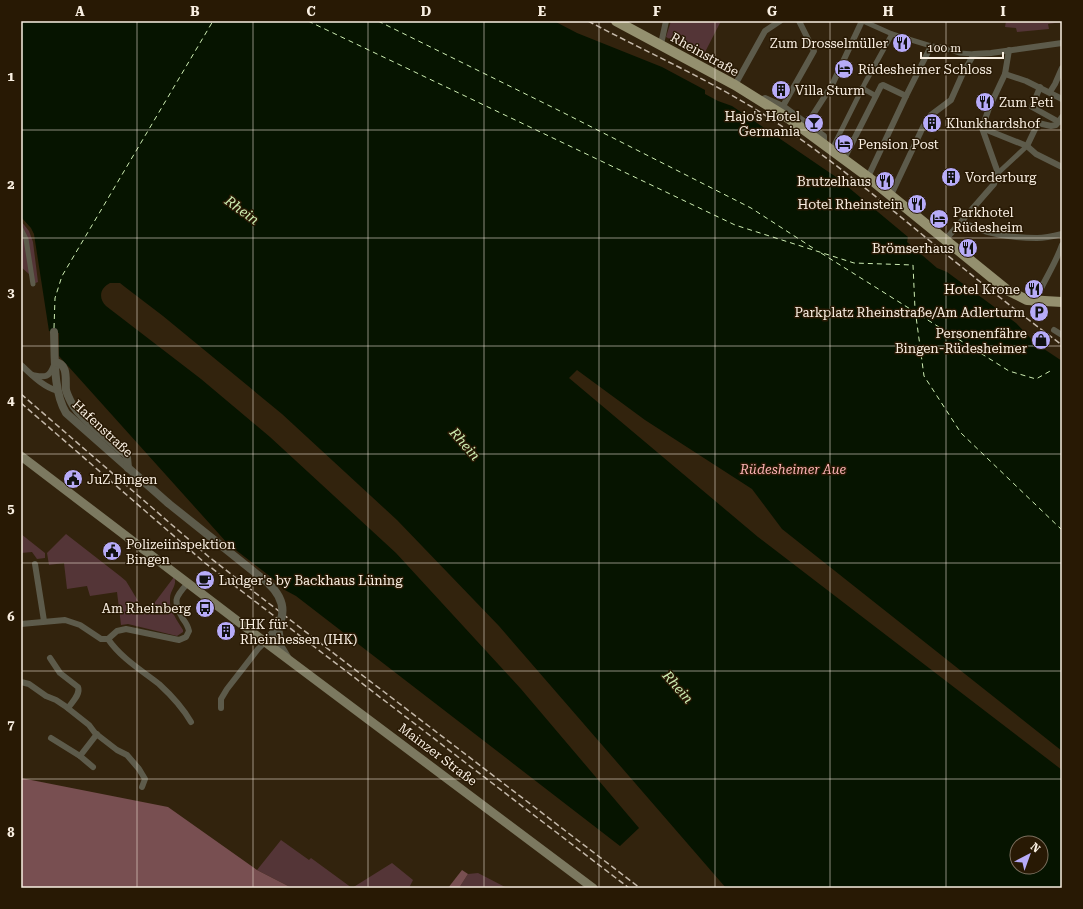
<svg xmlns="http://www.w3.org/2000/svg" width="1083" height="909" viewBox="0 0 1083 909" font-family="'Roboto Serif',serif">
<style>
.green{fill:#543537}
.forest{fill:#784f51}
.water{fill:#061400;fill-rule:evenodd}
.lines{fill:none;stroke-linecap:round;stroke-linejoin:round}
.ferry{stroke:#cdedb2;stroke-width:1;stroke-dasharray:5 4;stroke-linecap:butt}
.pedestrian{stroke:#5d5b4b;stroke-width:5}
.minor{stroke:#5d5b4b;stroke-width:6}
.tertiary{stroke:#5d5b4b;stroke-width:8}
.secondary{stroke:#7c7960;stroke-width:9}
.primary{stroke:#94906f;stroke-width:10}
.rail{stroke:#c4b8a9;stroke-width:1.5;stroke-dasharray:6 3;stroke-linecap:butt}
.tertiary-bridge{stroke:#5d5b4b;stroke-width:8}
.grid{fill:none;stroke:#f9efe2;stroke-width:1;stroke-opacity:0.55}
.labels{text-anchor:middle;stroke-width:3;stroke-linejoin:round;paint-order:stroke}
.poi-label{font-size:13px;fill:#f9efe2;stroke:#281904;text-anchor:start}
.street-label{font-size:13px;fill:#f9efe2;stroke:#281904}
.park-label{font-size:13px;font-style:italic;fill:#fab2b4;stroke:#281904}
.water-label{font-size:14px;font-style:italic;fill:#cdedb2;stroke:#281904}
.neatline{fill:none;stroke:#f9efe2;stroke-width:1.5}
.grid-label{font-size:13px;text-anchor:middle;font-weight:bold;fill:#f9efe2}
</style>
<rect width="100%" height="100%" fill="#32230d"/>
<!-- green -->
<g class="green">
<path d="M 671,21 L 721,21 L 703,56 L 666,37 Z"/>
<path d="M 1006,21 L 1062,21 L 1062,22 L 1048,24 L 1049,29 L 1017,32 L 1016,28 L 1005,27 Z"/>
<path d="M 21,221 L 29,231 L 33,242 L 38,282 L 33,284 L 29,274 L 21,267 Z"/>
<path d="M 21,534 L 45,553 L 45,558 L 37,559 L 32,552 L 21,553 Z"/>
<path d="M 66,534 L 120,576 L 126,581 L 146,614 L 174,577 C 178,585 170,590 170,598 C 169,610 177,620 183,630 L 183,632 L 177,636 L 128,624 L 121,625 L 117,592 L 90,596 L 87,586 L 67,589 L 64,563 L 49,565 L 47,553 Z"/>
<path d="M 281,840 L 309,860 L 311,858 L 352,888 L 392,863 L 413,880 L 409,888 L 292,888 L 257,870 Z"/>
<path d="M 478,873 L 507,888 L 459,888 L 468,874 Z"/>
</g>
<!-- forest -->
<g class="forest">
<path d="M 21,778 L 168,807 L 257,870 L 292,888 L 21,888 Z"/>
<path d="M 462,870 L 468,874 L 459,888 L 448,888 Z"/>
</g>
<!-- water -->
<path class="water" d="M 21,21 L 554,21 L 577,33 L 662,67 L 705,90 L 705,94 L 718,101 L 732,106 L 836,177 L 908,237 L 907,242 L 937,268 L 947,272 L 1016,323 L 1035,343 L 1062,361 L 1062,751 L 782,529 L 752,489 L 645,420 L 577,370 L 569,378 L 758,537 L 1062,770 L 1062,888 L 726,888 L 499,626 L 397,520 L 282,414 L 163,316 L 125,287 L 120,283 L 110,283 C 100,288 98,298 106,306 L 201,379 L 270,437 L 396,553 L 521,689 L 639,828 L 620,846 L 296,596 L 283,589 L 280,584 L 228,544 L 59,356 L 59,333 L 49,331 L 34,234 L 31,228 L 21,217 ZM 1017,843 L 1041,843 L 1041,867 L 1017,867 Z"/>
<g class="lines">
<!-- ferry -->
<g class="ferry">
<path d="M 308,21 L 735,225 L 854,263 L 913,265 L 915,309 L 924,376 L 961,433 L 1062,530"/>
<path d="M 378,21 L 562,112 L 751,208 L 816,250"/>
<path d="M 821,253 L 1009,371 L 1036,379 L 1052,370"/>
<path d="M 54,328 L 55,298 L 62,276 L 213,21"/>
</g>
<!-- pedestrian -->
<g class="pedestrian">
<path d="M 863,21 L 892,34 L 931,46 L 941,47 L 959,53 L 974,54"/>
<path d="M 862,88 L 876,96"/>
<path d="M 832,149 L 865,83 L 892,34"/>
<path d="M 998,173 L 1027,146"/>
<path d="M 21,229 L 26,239 L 33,284"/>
</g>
<!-- minor -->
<g class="minor">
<path d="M 661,44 L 666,21"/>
<path d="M 1005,74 L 1026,81 L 1062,99"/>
<path d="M 735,85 L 765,31 L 780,21"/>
<path d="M 1040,87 L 1032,107 L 1059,122"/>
<path d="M 1050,92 L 1055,84 L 1062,68"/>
<path d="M 760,100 L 765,98 L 783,106 L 824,136 L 824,144"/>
<path d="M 783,106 L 814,51 L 799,21"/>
<path d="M 807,124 L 832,85 L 862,21"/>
<path d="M 982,128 L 1027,146 L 1036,154 L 1062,167"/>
<path d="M 982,128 L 989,108 L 1005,74 L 1009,50"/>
<path d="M 1027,146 L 1038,123 L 1051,126 L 1056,125 L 1062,117"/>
<path d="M 844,159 L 881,86 L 883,85 L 906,96"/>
<path d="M 868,177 L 906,96 L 931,46"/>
<path d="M 891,195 L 923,127 L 931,115 L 951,100 L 963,73 L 974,54 L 991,53 L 1062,43"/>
<path d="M 962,222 C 985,234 1011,238 1037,238 C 1045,238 1054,236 1062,234"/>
<path d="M 946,239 L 987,192 L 994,184 L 998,173 L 982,128"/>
<path d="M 1035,301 C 1043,282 1055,265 1062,245"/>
<path d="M 1054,330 L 1062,335"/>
<path d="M 21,365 C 32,375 43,387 58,391"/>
<path d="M 32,375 C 44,377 49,379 54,365"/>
<path d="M 35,564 L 44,621"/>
<path d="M 21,624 L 65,620 L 80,625 L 101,639 L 108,639 L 117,631 L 126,629 L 179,640 L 186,637 L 189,631 C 188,626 186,623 183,619 C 173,601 174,598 188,583"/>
<path d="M 108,639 C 121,658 141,670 159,684 C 171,695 183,708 191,722"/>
<path d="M 50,658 L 60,673 L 78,687 C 81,694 72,702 68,708"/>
<path d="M 21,682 L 29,684 L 46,696 L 56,700 L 65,706 L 89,725 L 95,733 L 117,750 L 127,755 L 139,769 L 145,779 L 142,787"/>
<path d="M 221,708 L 221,699 L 227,689 L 258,649 L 265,642"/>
<path d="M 51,738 L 80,756 L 97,734"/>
<path d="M 80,756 L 93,767"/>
</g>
<!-- tertiary -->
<g class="tertiary">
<path d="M 54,332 C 55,357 53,391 66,413 L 168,503"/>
<path d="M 55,362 C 69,364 65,380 66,390 C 67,394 69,398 71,402 C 78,417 111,442 125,454 L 127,457 L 128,468"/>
<path d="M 278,627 L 281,647 L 287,657"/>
<path d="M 265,642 L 278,627"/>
</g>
<!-- secondary -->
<path class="secondary" d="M 21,456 L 265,642 L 593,888"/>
<!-- primary -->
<path class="primary" d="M 616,21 L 735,85 L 788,118 L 868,177 L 1007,290 L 1027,300 L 1062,302"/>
<!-- rail -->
<g class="rail">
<path d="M 588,21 C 650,54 715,82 774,121 C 854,174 926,240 1002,299 C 1022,315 1042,330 1062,345"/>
<path d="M 21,394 L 209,557 L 302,629 L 640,888"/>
<path d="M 21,403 L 205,563 L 629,888"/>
</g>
<!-- tertiary-bridge -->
<path class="tertiary-bridge" d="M 168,503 L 268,583 C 281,595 287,610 278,627"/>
</g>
<!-- grid -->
<path class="grid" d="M 137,21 L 137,888M 253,21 L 253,888M 368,21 L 368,888M 484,21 L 484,888M 599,21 L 599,888M 715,21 L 715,888M 830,21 L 830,888M 946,21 L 946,888M 21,130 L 1062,130M 21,238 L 1062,238M 21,346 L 1062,346M 21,454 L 1062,454M 21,563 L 1062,563M 21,671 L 1062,671M 21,779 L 1062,779"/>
<!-- icons -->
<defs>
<symbol id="restaurant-disc" viewBox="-11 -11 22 22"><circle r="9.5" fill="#b7abf8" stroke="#281904"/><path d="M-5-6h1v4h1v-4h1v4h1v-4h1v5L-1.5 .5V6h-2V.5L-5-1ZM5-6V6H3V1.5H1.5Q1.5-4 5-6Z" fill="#111"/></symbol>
<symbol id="hotel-disc" viewBox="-11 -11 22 22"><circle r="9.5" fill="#b7abf8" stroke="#281904"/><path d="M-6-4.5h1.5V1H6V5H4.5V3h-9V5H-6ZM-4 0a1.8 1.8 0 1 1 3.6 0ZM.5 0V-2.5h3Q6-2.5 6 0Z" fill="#111"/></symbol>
<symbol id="building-disc" viewBox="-11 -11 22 22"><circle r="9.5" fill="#b7abf8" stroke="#281904"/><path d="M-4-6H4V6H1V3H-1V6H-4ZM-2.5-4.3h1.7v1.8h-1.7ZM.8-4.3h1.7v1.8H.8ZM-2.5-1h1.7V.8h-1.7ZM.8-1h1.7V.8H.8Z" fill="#111"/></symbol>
<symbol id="bar-disc" viewBox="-11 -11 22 22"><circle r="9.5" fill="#b7abf8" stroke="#281904"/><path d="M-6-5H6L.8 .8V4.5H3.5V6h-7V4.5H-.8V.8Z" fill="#111"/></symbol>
<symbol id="parking-disc" viewBox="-11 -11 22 22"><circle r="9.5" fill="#b7abf8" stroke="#281904"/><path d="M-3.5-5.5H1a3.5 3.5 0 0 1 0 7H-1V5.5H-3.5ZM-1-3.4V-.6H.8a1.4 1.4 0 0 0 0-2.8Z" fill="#111"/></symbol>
<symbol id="shop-disc" viewBox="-11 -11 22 22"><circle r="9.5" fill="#b7abf8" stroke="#281904"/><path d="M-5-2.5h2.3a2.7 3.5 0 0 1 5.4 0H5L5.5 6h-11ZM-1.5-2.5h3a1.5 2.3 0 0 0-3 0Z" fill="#111"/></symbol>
<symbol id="civic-disc" viewBox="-11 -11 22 22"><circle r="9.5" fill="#b7abf8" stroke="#281904"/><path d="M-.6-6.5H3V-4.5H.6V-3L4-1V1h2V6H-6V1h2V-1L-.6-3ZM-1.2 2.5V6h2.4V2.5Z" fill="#111"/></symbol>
<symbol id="cafe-disc" viewBox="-11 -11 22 22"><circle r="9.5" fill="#b7abf8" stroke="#281904"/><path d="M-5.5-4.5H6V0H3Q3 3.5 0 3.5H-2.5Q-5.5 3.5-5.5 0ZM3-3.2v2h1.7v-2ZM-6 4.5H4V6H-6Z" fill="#111"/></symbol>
<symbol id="bus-disc" viewBox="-11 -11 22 22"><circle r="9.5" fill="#b7abf8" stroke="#281904"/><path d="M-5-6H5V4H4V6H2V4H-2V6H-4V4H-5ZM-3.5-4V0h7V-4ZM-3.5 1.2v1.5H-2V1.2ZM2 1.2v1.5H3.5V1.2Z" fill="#111"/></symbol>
</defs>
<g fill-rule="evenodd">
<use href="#restaurant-disc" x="891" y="32" width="22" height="22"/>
<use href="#hotel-disc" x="833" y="58" width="22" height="22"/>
<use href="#building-disc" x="770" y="79" width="22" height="22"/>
<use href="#restaurant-disc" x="974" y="91" width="22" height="22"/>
<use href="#bar-disc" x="803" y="112" width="22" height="22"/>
<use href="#building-disc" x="921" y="112" width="22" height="22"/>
<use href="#hotel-disc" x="833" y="133" width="22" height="22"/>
<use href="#building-disc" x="940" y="166" width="22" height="22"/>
<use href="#restaurant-disc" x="874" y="170" width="22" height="22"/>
<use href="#restaurant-disc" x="906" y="193" width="22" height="22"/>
<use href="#hotel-disc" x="928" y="208" width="22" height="22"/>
<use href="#restaurant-disc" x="957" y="237" width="22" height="22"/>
<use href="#restaurant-disc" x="1023" y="278" width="22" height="22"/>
<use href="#parking-disc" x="1028" y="301" width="22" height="22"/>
<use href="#shop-disc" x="1030" y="329" width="22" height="22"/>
<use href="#civic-disc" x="62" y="468" width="22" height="22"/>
<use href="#civic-disc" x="101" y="540" width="22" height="22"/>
<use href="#cafe-disc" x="194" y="569" width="22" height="22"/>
<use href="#bus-disc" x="194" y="597" width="22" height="22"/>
<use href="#building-disc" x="215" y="620" width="22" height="22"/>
</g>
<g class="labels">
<!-- poi labels -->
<g class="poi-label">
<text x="888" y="48" text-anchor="end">Zum Drosselmüller</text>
<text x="858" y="74">Rüdesheimer Schloss</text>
<text x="795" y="95">Villa Sturm</text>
<text x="999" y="107">Zum Feti</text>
<text x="800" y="121" text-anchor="end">Hajo's Hotel<tspan x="800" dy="15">Germania</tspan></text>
<text x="946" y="128">Klunkhardshof</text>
<text x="858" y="149">Pension Post</text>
<text x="965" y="182">Vorderburg</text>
<text x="871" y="186" text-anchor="end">Brutzelhaus</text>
<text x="903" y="209" text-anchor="end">Hotel Rheinstein</text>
<text x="953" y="217">Parkhotel<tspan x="953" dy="15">Rüdesheim</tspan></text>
<text x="954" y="253" text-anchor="end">Brömserhaus</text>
<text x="1020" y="294" text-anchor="end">Hotel Krone</text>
<text x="1025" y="317" text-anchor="end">Parkplatz Rheinstraße/Am Adlerturm</text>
<text x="1027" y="338" text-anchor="end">Personenfähre<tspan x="1027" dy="15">Bingen-Rüdesheimer</tspan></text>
<text x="87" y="484">JuZ Bingen</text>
<text x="126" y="549">Polizeiinspektion<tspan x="126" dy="15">Bingen</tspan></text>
<text x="219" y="585">Ludger's by Backhaus Lüning</text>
<text x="191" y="613" text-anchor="end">Am Rheinberg</text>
<text x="240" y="629">IHK für<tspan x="240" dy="15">Rheinhessen (IHK)</tspan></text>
</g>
<!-- street labels -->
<g class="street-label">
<text transform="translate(705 54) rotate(29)" y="5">Rheinstraße</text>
<text transform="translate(103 428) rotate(43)" y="5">Hafenstraße</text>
<text transform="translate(438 754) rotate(37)" y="5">Mainzer Straße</text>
</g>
<!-- park labels -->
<g class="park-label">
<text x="793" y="474">Rüdesheimer Aue</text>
</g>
<!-- water labels -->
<g class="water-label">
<text transform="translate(242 210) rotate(36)" y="5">Rhein</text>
<text transform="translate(465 444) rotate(49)" y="5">Rhein</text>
<text transform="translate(678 687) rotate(49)" y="5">Rhein</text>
</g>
</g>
<!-- border -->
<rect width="1083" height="909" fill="none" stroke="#281904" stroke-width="44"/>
<!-- north arrow -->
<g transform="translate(1029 855) rotate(41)"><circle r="19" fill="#281904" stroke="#7c6f5d"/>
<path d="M0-3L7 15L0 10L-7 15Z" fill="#b7abf8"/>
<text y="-6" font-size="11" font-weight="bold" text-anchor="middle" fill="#f9efe2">N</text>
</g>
<!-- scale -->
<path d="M921 52v6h82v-6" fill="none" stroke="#f9efe2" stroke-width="2"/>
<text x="927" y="52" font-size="12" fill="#f9efe2" stroke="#281904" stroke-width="3" paint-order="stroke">100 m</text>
<rect x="22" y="22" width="1039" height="865" class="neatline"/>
<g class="grid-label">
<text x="80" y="16">A</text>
<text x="195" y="16">B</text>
<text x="311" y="16">C</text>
<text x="426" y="16">D</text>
<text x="542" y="16">E</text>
<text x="657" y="16">F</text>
<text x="772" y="16">G</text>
<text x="888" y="16">H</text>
<text x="1003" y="16">I</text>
<text x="11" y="81">1</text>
<text x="11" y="189">2</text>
<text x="11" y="297">3</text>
<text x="11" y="405">4</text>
<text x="11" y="513">5</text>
<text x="11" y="621">6</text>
<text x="11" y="729">7</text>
<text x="11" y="837">8</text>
</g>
</svg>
